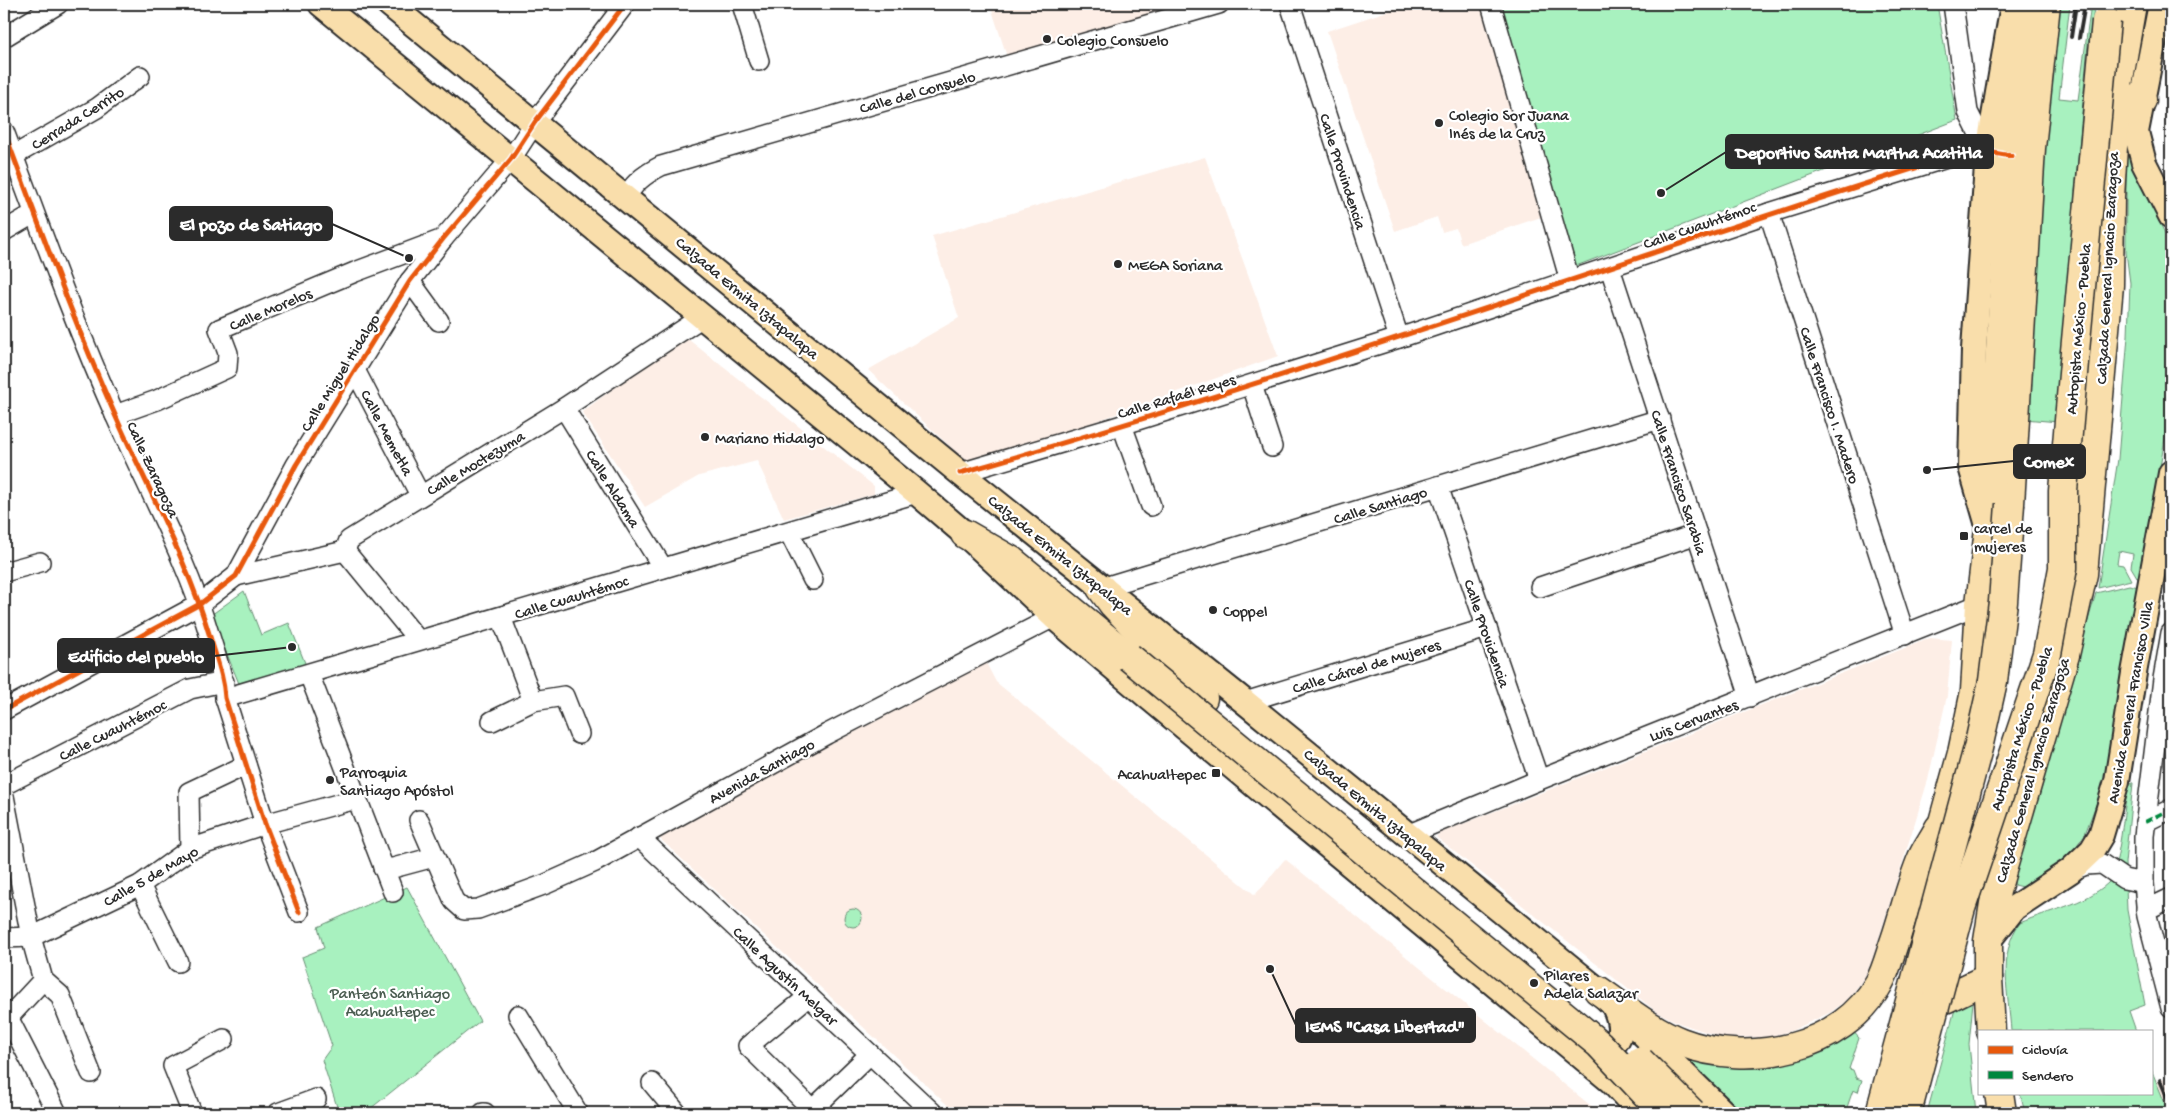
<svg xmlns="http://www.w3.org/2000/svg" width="2175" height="1117" viewBox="0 0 2175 1117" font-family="'Gochi Hand',sans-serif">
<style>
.built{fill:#fdeee6}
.green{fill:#a8f1bf;stroke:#6a8e75}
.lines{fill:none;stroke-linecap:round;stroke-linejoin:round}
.minor-casing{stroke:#2b2b2b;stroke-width:22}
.major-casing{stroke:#2b2b2b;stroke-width:28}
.highway-casing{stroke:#2b2b2b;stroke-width:31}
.minor{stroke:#fff;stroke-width:19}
.major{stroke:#f9deab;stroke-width:24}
.highway{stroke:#f9deab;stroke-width:28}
.rail{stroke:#2b2b2b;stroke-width:4}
.highway-bridge-casing{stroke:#2b2b2b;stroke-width:31;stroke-linecap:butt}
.highway-bridge{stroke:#f9deab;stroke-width:28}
.quiet{stroke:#00873e;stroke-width:4;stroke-dasharray:8 4;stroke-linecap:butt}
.cycleway-casing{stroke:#fff;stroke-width:8}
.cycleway{stroke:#e8590c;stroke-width:5}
.poi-dot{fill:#2b2b2b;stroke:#fff;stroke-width:2}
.labels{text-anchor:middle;stroke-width:4.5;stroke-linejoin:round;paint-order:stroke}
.poi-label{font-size:16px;fill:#2b2b2b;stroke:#fff;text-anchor:start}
.street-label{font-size:16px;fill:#2b2b2b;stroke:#fff}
.park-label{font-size:16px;fill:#4a5c50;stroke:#fff}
.leader{fill:none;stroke:#2b2b2b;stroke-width:2}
.callout-dot{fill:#2b2b2b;stroke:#fff;stroke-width:2}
.callout{fill:#2b2b2b;stroke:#2b2b2b;stroke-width:2}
.callout-label{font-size:18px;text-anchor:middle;font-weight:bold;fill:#fff}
</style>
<rect width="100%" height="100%" fill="#fff"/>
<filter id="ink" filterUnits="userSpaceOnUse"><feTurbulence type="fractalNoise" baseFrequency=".02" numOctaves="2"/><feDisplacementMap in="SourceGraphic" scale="10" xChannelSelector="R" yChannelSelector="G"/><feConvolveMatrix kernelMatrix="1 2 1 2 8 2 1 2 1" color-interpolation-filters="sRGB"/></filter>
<g filter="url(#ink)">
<!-- built -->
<g class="built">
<path d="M 990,4 L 1173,4 L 1176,12 L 1010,66 Z"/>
<path d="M 1409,4 L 1486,4 L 1547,215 L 1461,244 L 1456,228 L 1442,232 L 1437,217 L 1395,231 L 1327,31 Z"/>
<path d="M 1205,157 L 1278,356 L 971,466 L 868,370 L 959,318 L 932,236 Z"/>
<path d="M 684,336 L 874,486 L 874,494 L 784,519 L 757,461 L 699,476 L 645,507 L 582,412 Z"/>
<path d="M 1930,638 L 1952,640 L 1947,696 L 1928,780 L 1872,961 L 1864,978 L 1850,997 L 1831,1012 L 1791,1031 L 1769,1037 L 1724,1038 L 1679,1023 L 1657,1012 L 1436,837 L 1440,833 Z"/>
<path d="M 986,663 L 996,682 L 1255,895 L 1285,859 L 1600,1113 L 956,1113 L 657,836 Z"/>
<path d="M 2171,1075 L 2171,1113 L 2169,1113 L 2156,1082 Z"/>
</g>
<!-- green -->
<g class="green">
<path d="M 1500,4 L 1937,4 L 1957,120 L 1576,266 Z"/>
<path d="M 2059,4 L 2070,4 L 2059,98 L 2078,100 L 2091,4 L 2095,4 L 2088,44 L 2074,205 L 2094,206 L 2081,424 L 2002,417 Z"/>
<path d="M 2126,139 L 2134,166 L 2171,247 L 2171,404 L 2140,582 L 2131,567 L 2133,554 L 2119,551 L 2117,564 L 2123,565 L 2131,580 L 2098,588 L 2118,459 L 2128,336 L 2130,283 L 2126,252 Z"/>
<path d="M 2129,585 L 2139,587 L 2109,756 L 2103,786 L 2085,834 L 2070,855 L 2022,887 L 2014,885 L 2016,869 L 2096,593 Z"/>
<path d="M 244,591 L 261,635 L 289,623 L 307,668 L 240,686 L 211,615 Z"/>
<path d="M 2128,782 L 2133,783 L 2125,863 L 2127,910 L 2145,1005 L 2129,1011 L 2136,1031 L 2011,1031 C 2009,997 1997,952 2020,923 C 2049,910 2084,905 2108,883 C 2119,873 2125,801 2128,782 Z"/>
<path d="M 407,887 L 480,1021 L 365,1113 L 339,1113 L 322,1060 L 332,1046 L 302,957 L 324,948 L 318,927 Z"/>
<circle cx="853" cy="918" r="9"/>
<path d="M 1968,1002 L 1973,1002 L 1969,1044 L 1976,1113 L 1927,1113 L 1955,1009 Z"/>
<path d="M 1851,1029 L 1859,1038 L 1849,1069 L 1853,1070 L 1856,1078 L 1862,1080 L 1858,1092 L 1853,1090 L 1845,1113 L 1741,1113 L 1664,1043 L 1682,1051 Z"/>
<path d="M 2151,1069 L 2169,1113 L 2025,1113 L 2020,1093 L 2151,1093 Z"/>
</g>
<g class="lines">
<defs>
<g id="minor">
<path d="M 742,4 L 759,61"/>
<path d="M 1290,4 L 1399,338"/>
<path d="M 1491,4 L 1570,281"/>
<path d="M 1953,4 L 1968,112 L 1988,152"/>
<path d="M 4,37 L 58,4"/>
<path d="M 4,131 C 40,227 74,323 116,417 C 149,491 188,562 211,640 C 217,660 224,678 225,698 L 265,824 L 299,912"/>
<path d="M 13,156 L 97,108 L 140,76"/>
<path d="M 627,197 C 633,182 647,173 661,166 L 1219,4"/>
<path d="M 1769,213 L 1905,635"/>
<path d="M 4,231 L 33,214"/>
<path d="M 1610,268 L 1750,697"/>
<path d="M 410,281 L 439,321"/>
<path d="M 355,370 L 420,495"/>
<path d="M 1252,385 L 1272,447"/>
<path d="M 564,408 L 663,568"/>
<path d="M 115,415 L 157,400 L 227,368 L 228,353 L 219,329 L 355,272 L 443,239"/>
<path d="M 1122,425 L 1151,506"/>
<path d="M 960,473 L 1122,425 L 1399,338 L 1769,213 L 1963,153 L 2000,154"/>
<path d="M 1438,486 L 1539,780"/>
<path d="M 789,532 L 813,580"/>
<path d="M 345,551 L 418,640"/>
<path d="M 4,572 L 40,562"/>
<path d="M 236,576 L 345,551 L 349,540 L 564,408 L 704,316"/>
<path d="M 1540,587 L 1697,534"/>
<path d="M 1101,588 L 1660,419"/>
<path d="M 501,617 L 533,701"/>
<path d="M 2171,633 L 2163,679 L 2144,836 L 2144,883 L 2147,916 L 2171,1008"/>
<path d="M 309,674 L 393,892"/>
<path d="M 225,698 L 917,493"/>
<path d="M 1245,702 L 1487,628"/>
<path d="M 4,710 L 200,604 L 236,576 L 296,465 L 410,281 L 443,239 L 511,159 L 535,122 L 625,4"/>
<path d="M 492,721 L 533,701 L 564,696 L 579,734"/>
<path d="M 4,785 L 190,689 L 224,682"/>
<path d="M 4,796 L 31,937 L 43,980"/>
<path d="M 419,820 L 454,901 L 464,910 L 478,909 L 546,884 L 595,862 L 827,734 L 1054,617"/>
<path d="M 2145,822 L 2171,809"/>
<path d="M 1407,835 L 1539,780 L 1980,604"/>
<path d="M 639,837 L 933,1113"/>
<path d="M 190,849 L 189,792 L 246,765"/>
<path d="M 383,868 L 393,868 L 434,857"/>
<path d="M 2071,871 L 2086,865 L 2102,864 L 2124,879 L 2144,883"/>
<path d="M 140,885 L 178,962"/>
<path d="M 2146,910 L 2171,898"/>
<path d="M 4,938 L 31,937 L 140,885 L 190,849 L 265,824 L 356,799"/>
<path d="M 43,980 L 60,995 L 91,1073"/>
<path d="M 809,996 L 748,1046 L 816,1113"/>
<path d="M 518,1015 L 578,1113"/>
<path d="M 9,1019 L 57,1113"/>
<path d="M 4,1022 L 43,980"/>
<path d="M 652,1083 L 677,1113"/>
<path d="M 812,1110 L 870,1054"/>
<path d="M 192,1113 L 173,1066 L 224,1039"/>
<path d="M 278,1113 L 316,1099"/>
<path d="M 483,1113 L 485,1113"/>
</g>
<g id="major">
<path d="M 321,4 L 917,493 L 965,534 L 1054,617 L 1146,695 L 1611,1081 L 1641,1113"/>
<path d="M 389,4 L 960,473 L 1245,702 L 1598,990 L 1724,1113"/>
<path d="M 2161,4 L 2136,132 L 2144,163 L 2171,216"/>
<path d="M 1987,522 L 1971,467 L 1974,349 L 1988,152 L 2013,4"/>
<path d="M 1988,941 L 2014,908 L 2070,871 L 2092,850 L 2101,835 L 2117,781 L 2134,673 L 2171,473"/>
<path d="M 1586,1049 C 1619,1053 1627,1034 1614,1006"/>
</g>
<g id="highway">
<path d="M 2116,96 L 2142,100"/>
<path d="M 2010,504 L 2031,148 L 2046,4"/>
<path d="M 965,534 L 1012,561 L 1129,657"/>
<path d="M 1101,588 L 1113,604 L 1203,698"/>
<path d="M 1940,866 L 1943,822 L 1962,753 L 1975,691 L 1980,604 L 1989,529 L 2013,139 L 2027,4"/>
<path d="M 1598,990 C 1624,1008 1652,1031 1681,1042 C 1748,1068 1843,1050 1879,983 C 1886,971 1890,954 1895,940 C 1904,913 1911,884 1922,858 C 1927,847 1934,838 1939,828"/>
<path d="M 1945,999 L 1988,978"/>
<path d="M 1991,1031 L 1988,978 L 1988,941 L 1996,891 L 2065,655 L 2083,574 L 2109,285 L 2110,197 L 2116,96 L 2132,4"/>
<path d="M 1999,1093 L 2002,1113"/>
</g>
</defs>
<!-- minor casing -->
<use href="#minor" class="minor-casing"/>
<!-- major casing -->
<use href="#major" class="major-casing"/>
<!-- highway casing -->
<use href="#highway" class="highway-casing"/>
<!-- minor -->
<use href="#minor" class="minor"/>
<!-- major -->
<use href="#major" class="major"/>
<!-- highway -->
<use href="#highway" class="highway"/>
<!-- rail -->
<g class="rail">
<path d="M 2071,37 L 2076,4"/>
<path d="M 2079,38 L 2085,4"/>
<path d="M 2168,1077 L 2171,1085"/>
<path d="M 2160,1080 L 2171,1106"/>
</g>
<defs>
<g id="highway-bridge">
<path d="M 1129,657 L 1599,1044 L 1664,1113"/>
<path d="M 1640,1061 L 1692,1113"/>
<path d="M 1880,1113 L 1978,748 L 1993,681 L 2003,602 L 2010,504"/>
<path d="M 1907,1113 L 1961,908 L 2047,654 L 2063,568 L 2063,491 L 2074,362 L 2106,21"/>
</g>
</defs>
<!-- highway-bridge casing -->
<use href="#highway-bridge" class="highway-bridge-casing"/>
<!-- highway-bridge -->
<use href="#highway-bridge" class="highway-bridge"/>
<!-- quiet -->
<path class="quiet" d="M 2145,822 L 2171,809"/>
<defs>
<g id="cycleway">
<path d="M 4,131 C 40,227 74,323 116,417 C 149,491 188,562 211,640 C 217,660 224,678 225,698 L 265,824 L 299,912"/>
<path d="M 960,473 C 1298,377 1628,257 1963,153 L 1988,152 L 2011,156"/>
<path d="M 4,710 L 200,604 L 236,576 L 296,465 L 410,281 L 443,239 L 511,159 L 535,122 L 625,4"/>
</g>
</defs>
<!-- cycleway casing -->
<use href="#cycleway" class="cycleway-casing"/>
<!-- cycleway -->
<use href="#cycleway" class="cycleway"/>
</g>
</g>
<!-- markers -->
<g class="poi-dot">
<circle cx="1047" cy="39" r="5"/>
<circle cx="1439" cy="123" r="5"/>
<circle cx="1118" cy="264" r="5"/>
<circle cx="705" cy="437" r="5"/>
<rect x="1959" y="531" width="10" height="10" rx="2.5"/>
<circle cx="1213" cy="610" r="5"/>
<rect x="1211" y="768" width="10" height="10" rx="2.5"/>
<circle cx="330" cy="780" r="5"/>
<circle cx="1534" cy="983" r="5"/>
</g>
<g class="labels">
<!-- poi labels -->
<g class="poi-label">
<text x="1057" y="45">Colegio Consuelo</text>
<text x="1449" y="120">Colegio Sor Juana<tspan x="1449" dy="18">Inés de la Cruz</tspan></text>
<text x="1128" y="270">MEGA Soriana</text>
<text x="715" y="443">Mariano Hidalgo</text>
<text x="1974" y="533">carcel de<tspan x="1974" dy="18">mujeres</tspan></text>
<text x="1223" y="616">Coppel</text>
<text x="340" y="777">Parroquia<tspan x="340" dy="18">Santiago Apóstol</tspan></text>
<text x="1206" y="779" text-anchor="end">Acahualtepec</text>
<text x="1544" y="980">Pilares<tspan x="1544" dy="18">Adela Salazar</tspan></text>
</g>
<!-- street labels -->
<g class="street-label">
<text transform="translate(917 91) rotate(-16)" y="6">Calle del Consuelo</text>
<text transform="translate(77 117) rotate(-32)" y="6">Cerrada Cerrito</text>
<text transform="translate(1344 171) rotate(72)" y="6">Calle Provindencia</text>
<text transform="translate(1699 224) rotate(-19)" y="6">Calle Cuauhtémoc</text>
<text transform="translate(2106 268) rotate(-87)" y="6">Calzada General Ignacio Zaragoza</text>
<text transform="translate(748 297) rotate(40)" y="6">Calzada Ermita Iztapalapa</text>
<text transform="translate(270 308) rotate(-23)" y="6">Calle Morelos</text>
<text transform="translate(2077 329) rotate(-85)" y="6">Autopista México - Puebla</text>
<text transform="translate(339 372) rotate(-58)" y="6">Calle Miguel Hidalgo</text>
<text transform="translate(1176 395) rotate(-17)" y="6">Calle Rafaél Reyes</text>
<text transform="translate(1831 405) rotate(72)" y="6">Calle Francisco I. Madero</text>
<text transform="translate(388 432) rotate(62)" y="6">Calle Memetla</text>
<text transform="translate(475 462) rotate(-31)" y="6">Calle Moctezuma</text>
<text transform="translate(154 469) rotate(65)" y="6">Calle Zaragoza</text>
<text transform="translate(1680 482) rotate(72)" y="6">Calle Francisco Sarabia</text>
<text transform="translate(614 488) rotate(58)" y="6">Calle Aldama</text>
<text transform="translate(1380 504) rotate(-17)" y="6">Calle Santiago</text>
<text transform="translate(1061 554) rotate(39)" y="6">Calzada Ermita Iztapalapa</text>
<text transform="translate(571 596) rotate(-17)" y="6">Calle Cuauhtémoc</text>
<text transform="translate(1488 633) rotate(71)" y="6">Calle Providencia</text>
<text transform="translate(1366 665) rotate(-17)" y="6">Calle Cárcel de Mujeres</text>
<text transform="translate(2129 702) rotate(-80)" y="6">Avenida General Francisco Villa</text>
<text transform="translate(1693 719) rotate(-21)" y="6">Luis Cervantes</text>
<text transform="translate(2020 728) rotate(-72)" y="6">Autopista México - Puebla</text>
<text transform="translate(112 729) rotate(-27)" y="6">Calle Cuauhtémoc</text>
<text transform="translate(761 770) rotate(-29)" y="6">Avenida Santiago</text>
<text transform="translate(2031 770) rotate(-74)" y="6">Calzada General Ignacio Zaragoza</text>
<text transform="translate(1376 809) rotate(40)" y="6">Calzada Ermita Iztapalapa</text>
<text transform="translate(150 875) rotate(-30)" y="6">Calle 5 de Mayo</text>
<text transform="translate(786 975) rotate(43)" y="6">Calle Agustín Melgar</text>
</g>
<!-- park labels -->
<g class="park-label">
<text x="390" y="998">Panteón Santiago<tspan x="390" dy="18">Acahualtepec</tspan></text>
</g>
</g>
<!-- callouts -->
<path class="leader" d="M1661 193L1726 152M409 258L332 224M1927 470L2014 461M292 647L214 656M1270 969L1296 1025"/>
<g class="callout-dot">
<circle cx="1661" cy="193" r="5"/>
<circle cx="409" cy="258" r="5"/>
<circle cx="1927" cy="470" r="5"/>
<circle cx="292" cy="647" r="5"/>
<circle cx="1270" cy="969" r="5"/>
</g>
<g class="callout">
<rect x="1726" y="135" width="267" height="33" rx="5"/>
<rect x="170" y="207" width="162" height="33" rx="5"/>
<rect x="2014" y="445" width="71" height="33" rx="5"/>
<rect x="58" y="639" width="156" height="33" rx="5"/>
<rect x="1296" y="1009" width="179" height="33" rx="5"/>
</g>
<g class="callout-label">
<text x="1859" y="158">Deportivo Santa Martha Acatitla</text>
<text x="251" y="230">El pozo de Satiago</text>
<text x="2049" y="467">Comex</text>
<text x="136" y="662">Edificio del pueblo</text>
<text x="1385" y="1032">IEMS "Casa Libertad"</text>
</g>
<!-- margin -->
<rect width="2175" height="1117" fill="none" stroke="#fff" stroke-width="20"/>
<rect x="10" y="10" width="2155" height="1097" fill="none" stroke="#2b2b2b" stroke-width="2" filter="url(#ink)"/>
<!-- legend -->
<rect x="1978" y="1030" width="175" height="65" fill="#ffffff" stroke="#aaaaaa"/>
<rect x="1988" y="1046" width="25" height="8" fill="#e8590c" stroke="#aaaaaa"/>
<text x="2022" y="1054" font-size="15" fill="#2b2b2b">Ciclovía</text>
<rect x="1988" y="1071" width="25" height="8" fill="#00873e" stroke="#aaaaaa"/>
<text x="2022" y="1080" font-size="15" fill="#2b2b2b">Sendero</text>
</svg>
